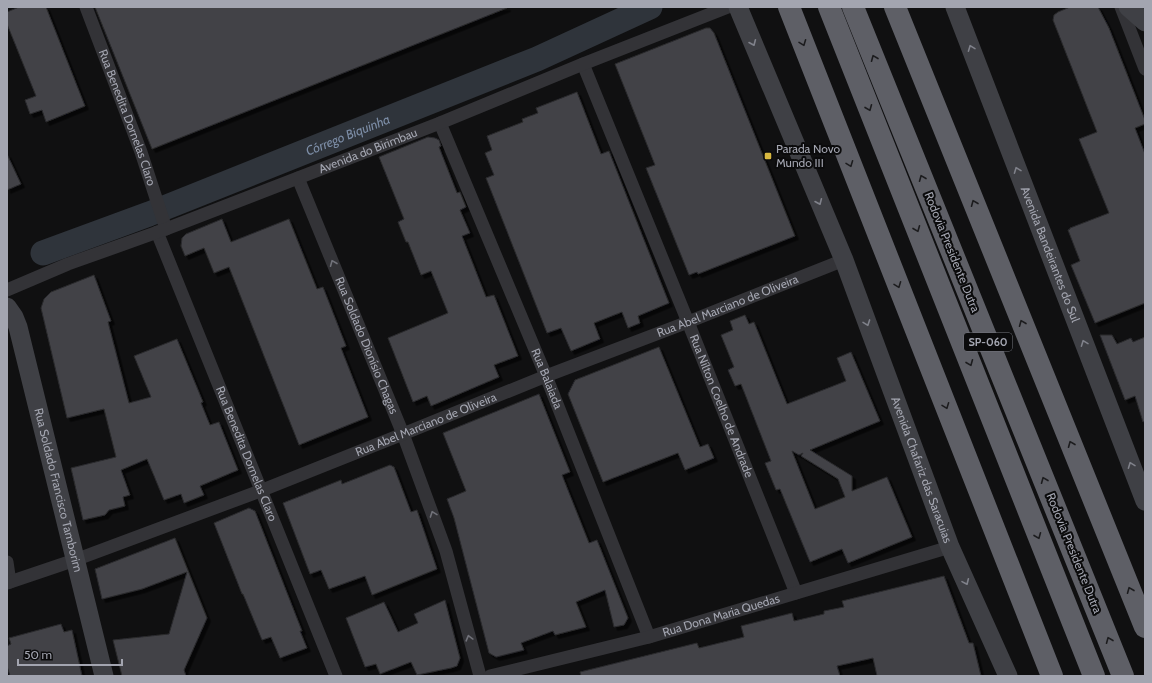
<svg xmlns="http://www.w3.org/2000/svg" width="1152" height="683" viewBox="0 0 1152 683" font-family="Cabin,sans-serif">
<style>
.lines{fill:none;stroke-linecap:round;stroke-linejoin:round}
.river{stroke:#2f343b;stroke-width:25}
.building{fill:#424246;stroke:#2a2a2d;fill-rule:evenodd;filter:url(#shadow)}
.street{stroke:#333337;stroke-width:13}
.secondary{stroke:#3f4045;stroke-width:19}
.highway{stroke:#5e5f66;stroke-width:22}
.oneway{stroke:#80828b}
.oneway2{stroke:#1c1c1e}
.oneway3{stroke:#71727a}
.poi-dot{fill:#d8b840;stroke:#0b0b0c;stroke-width:1.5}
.labels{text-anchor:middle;stroke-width:4;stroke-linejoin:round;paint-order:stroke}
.shield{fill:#0b0b0c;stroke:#75777f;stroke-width:1}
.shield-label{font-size:11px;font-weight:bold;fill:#a3a5b0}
.street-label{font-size:12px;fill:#a3a5b0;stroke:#0b0b0c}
.poi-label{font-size:12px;fill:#a3a5b0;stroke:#0b0b0c;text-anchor:start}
.water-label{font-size:13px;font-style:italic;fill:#7d8ea7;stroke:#0b0b0c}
</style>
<defs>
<filter id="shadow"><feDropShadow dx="3.5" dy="3.5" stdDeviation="0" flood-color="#0009"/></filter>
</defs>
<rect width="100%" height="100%" fill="#101011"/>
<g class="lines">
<!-- river -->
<path class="river" id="s1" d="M 43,253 L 149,214 L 537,59 L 650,7"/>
</g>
<!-- building -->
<g class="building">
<path d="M 19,7 L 46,7 L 85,106 L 46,122 L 42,110 L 30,114 L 25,100 L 36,96 L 7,24 L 7,12 Z"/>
<path d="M 95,7 L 507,7 L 507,8 L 152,149 Z"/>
<path d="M 1070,7 L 1098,7 L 1109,28 L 1145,120 L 1145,124 L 1135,128 L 1145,154 L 1145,303 L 1095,323 L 1071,265 L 1080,261 L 1068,230 L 1070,229 L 1070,228 L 1109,213 L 1079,139 L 1097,132 L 1053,20 L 1054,15 L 1058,12 Z"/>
<path d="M 706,28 L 710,28 L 714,33 L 795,236 L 698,274 L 697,272 L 689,275 L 646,168 L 655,165 L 615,64 Z"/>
<path d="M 577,92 L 601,154 L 609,151 L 669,303 L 638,316 L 640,323 L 628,328 L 622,312 L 594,323 L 600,339 L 571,351 L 561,328 L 547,333 L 486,178 L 494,175 L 485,153 L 492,150 L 487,136 L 523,122 L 522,119 L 538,113 L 536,108 Z"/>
<path d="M 428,137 L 435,138 L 439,140 L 441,146 L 439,147 L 457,193 L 460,192 L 466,207 L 460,210 L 470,233 L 462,236 L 486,297 L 494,295 L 518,356 L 494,365 L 499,377 L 431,406 L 427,396 L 413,402 L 388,338 L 448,313 L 431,271 L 421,275 L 408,242 L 406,242 L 398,222 L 404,219 L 379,157 Z"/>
<path d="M 7,154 L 21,184 L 7,190 Z"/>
<path d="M 222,219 L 231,242 L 289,219 L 317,289 L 323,287 L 346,346 L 341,348 L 368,417 L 299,445 L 229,267 L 214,273 L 204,248 L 185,256 L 181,246 L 182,238 L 186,234 Z"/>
<path d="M 94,275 L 111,321 L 108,322 L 129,403 L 151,397 L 134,356 L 177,339 L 203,402 L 201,403 L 210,425 L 219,422 L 238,470 L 200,486 L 204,495 L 184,503 L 181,494 L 164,500 L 147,459 L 121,470 L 130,495 L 123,497 L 125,506 L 109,510 L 105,515 L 83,520 L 71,468 L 116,457 L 104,409 L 67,418 L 41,308 L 44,299 L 51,292 Z"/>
<path d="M 745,315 L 749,324 L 754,322 L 787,404 L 846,381 L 837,358 L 851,352 L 880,421 L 810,450 L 852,476 L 852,491 L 887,477 L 912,537 L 848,563 L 842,549 L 810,562 L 780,489 L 776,490 L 765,463 L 771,461 L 741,384 L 735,386 L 728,370 L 734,367 L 721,335 L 733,330 L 730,321 ZM 792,451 L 799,455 L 803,453 L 801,456 L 838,479 L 845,497 L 815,509 Z"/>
<path d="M 1100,335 L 1112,335 L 1117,344 L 1131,338 L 1133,342 L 1145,337 L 1145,421 L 1143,422 L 1135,396 L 1125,400 Z"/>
<path d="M 659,347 L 700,447 L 708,444 L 714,458 L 685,470 L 678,453 L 603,482 L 568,394 L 575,380 Z"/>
<path d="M 539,394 L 570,472 L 562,475 L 589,543 L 597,540 L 628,618 L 624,625 L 614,627 L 605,590 L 576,602 L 586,627 L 555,635 L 553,631 L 521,643 L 524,650 L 496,657 L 489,653 L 454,518 L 447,499 L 466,491 L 443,433 Z"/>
<path d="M 390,465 L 394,467 L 411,512 L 417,510 L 437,569 L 372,595 L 365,576 L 329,589 L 321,570 L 310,574 L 283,503 L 341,480 L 342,484 Z"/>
<path d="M 249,508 L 255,511 L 302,631 L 300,631 L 307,648 L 280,658 L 271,637 L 262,640 L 243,594 L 242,594 L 214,523 Z"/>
<path d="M 175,538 L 207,618 L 184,670 L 186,676 L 122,676 L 113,640 L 169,634 L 187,572 L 142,589 L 102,599 L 95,569 Z"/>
<path d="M 944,576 L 969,643 L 973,643 L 981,676 L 877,676 L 873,658 L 837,666 L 840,676 L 581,676 L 580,672 L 697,643 L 699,648 L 744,637 L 741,626 L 792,613 L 794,621 L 824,614 L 824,611 L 844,607 L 842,601 Z"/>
<path d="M 445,600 L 460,658 L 457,666 L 451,668 L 417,675 L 411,662 L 380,674 L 376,664 L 365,667 L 346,618 L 384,602 L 398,632 L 418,623 L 414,614 Z"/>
<path d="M 61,624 L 64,632 L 72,630 L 82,676 L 10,676 L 7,666 L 7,646 L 11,644 L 9,638 Z"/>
</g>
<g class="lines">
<!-- street -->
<g class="street">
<path id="s2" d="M 86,7 L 141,152 L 166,229"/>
<path d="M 1121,7 L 1145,69"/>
<path id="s3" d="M 583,64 L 688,322 L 796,593"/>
<path id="s4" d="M 440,123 L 546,376 L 649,637"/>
<path id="s5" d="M 298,178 L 403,434 L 446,551 L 480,676"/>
<path id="s6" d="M 157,232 L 336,676"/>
<path id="s7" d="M 7,290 L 68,264 L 166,229 L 440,123 L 583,64 L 728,7"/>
<path d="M 7,562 L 10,582"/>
<path id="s8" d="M 7,583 L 75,560 L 260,491 L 403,434 L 546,376 L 688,322 L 844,260"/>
<path id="s9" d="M 490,676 L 649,637 L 950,547"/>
</g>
<!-- secondary -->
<g class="secondary">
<path id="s10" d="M 738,7 L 844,260 L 950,547 L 1008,676"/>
<path id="s11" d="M 955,7 L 1145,501"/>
<path d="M 1128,7 L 1145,22"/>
<path id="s12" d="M 7,307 L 14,317 L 18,327 L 104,676"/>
</g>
<!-- highway -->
<g class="highway">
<path d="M 789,7 L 1052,676"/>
<path d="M 829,7 L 1094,676"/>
<path d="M 853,7 L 1123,676"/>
<path d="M 895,7 L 1145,627"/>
</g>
</g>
<!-- one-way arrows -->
<defs><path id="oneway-chevron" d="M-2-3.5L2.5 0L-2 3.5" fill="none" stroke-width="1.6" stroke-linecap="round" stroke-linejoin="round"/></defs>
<g class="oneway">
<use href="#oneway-chevron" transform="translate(753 43) rotate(67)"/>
<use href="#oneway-chevron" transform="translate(971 48) rotate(-111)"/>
<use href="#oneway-chevron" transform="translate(1017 170) rotate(-111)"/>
<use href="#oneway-chevron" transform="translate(819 202) rotate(67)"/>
<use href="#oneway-chevron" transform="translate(867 323) rotate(70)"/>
<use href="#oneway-chevron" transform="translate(1084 343) rotate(-111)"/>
<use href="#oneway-chevron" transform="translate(1131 465) rotate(-111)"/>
<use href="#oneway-chevron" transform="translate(966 582) rotate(66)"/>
</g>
<g class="oneway2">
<use href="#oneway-chevron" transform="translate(803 43) rotate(69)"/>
<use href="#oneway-chevron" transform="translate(874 58) rotate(-112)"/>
<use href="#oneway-chevron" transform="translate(869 108) rotate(68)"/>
<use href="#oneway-chevron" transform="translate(850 164) rotate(69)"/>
<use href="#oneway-chevron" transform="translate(922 178) rotate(-112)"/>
<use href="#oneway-chevron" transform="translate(974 203) rotate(-112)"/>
<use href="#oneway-chevron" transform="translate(917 229) rotate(68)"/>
<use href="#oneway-chevron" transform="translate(898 285) rotate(69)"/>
<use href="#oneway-chevron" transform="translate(1022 323) rotate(-112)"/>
<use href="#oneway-chevron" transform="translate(970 363) rotate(68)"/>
<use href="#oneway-chevron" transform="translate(946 406) rotate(69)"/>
<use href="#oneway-chevron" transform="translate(1071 444) rotate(-112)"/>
<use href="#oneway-chevron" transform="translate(1044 480) rotate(-112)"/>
<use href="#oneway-chevron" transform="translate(1038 536) rotate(68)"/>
<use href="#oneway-chevron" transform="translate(1130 590) rotate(-112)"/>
<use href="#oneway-chevron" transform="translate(1109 640) rotate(-112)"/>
</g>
<g class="oneway3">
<use href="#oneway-chevron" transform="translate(333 263) rotate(-112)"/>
<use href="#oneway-chevron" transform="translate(433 514) rotate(-110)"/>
<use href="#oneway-chevron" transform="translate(469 638) rotate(-105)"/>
</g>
<!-- markers -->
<rect class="poi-dot" x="764" y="152" width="8" height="8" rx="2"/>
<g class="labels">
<!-- shield labels -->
<rect class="shield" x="964" y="333" width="48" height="18" rx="3"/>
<g class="shield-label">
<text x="988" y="346">SP-060</text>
</g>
<!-- street labels -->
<g class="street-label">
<text dy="4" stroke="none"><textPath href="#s2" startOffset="118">Rua Benedita Dornelas Claro</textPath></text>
<text dy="4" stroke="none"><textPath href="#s7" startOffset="387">Avenida do Birimbau</textPath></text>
<text transform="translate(952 252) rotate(68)" y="4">Rodovia Presidente Dutra</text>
<text dy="4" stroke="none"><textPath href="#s11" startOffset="265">Avenida Bandeirantes do Sul</textPath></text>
<text dy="4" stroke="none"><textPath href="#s8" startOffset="772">Rua Abel Marciano de Oliveira</textPath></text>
<text dy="4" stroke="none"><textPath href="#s5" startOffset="181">Rua Soldado Dionísio Chagas</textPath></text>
<text dy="4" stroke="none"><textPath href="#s4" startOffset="277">Rua Balaiada</textPath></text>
<text dy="4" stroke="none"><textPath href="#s3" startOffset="369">Rua Nílton Coelho de Andrade</textPath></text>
<text dy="4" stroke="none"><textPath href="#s8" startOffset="448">Rua Abel Marciano de Oliveira</textPath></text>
<text dy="4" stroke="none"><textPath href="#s6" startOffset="239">Rua Benedita Dornelas Claro</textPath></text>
<text dy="4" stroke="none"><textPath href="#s10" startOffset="498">Avenida Chafariz das Saracuias</textPath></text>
<text dy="4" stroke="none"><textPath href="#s12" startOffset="191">Rua Soldado Francisco Tamborim</textPath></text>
<text transform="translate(1074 553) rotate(68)" y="4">Rodovia Presidente Dutra</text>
<text dy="4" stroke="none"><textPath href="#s9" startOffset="239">Rua Dona Maria Quedas</textPath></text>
</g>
<!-- poi labels -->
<g class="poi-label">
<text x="776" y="153">Parada Novo<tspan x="776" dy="14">Mundo III</tspan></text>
</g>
<!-- water labels -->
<g class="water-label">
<text dy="5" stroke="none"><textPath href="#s1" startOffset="327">Córrego Biquinha</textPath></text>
</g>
</g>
<!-- border -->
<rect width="1152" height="683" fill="none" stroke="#a3a5b0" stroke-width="16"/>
<!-- scale -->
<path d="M18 659v6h104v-6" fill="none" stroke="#a3a5b0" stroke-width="2"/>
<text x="24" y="659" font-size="12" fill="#a3a5b0" stroke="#0b0b0c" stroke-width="3" paint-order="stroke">50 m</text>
</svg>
